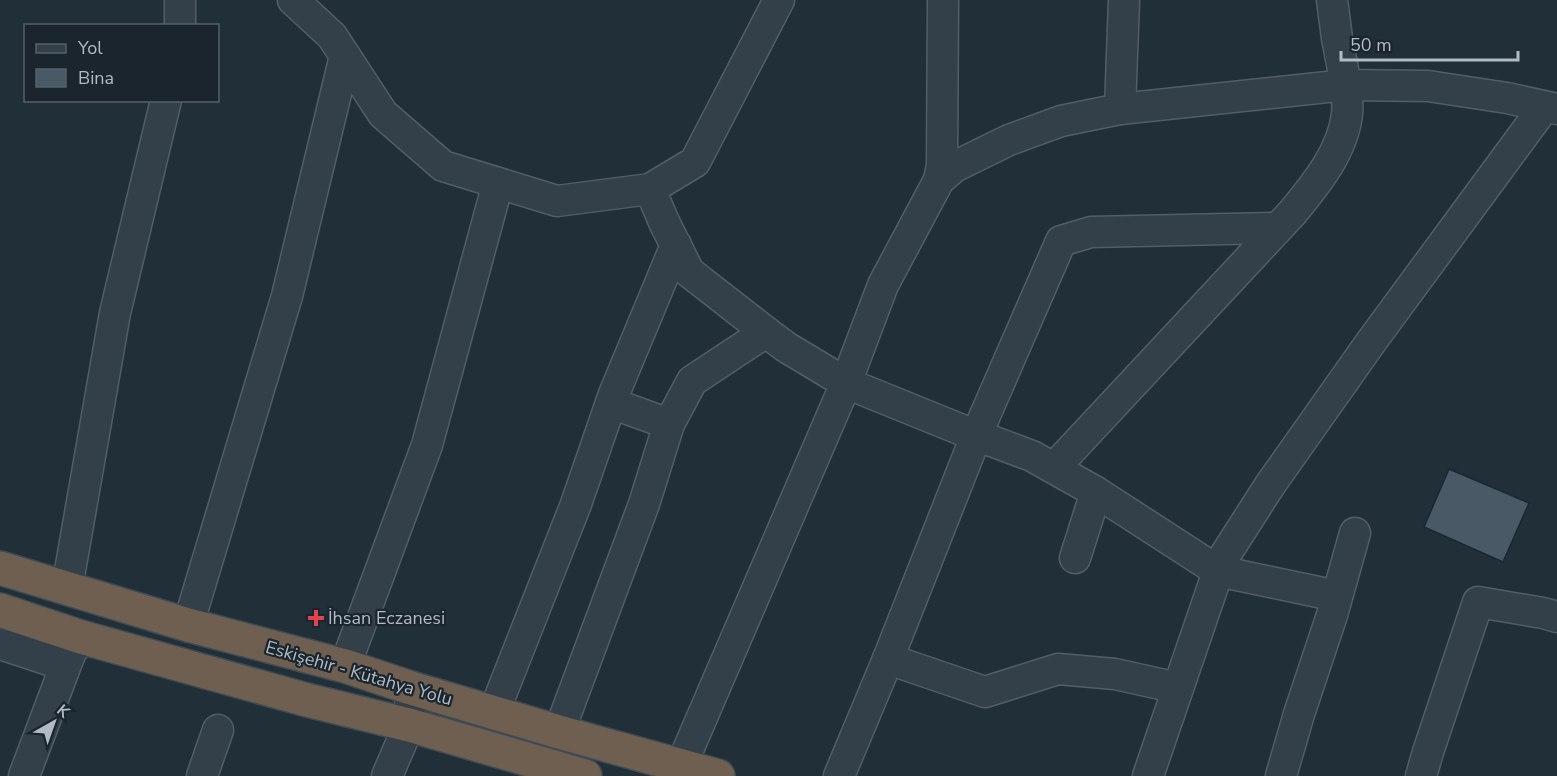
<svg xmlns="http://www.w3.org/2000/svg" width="1557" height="776" viewBox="0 0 1557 776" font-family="'Nunito Sans',sans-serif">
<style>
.building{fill:#495965;stroke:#1c2730;stroke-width:1.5}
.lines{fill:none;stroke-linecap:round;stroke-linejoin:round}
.minor-casing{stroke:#525e67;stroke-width:33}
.highway-casing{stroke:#3f4b54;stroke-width:36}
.minor{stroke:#344049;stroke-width:30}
.highway{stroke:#6f5f51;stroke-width:33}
.health-dot{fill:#e0444e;stroke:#1a252e;stroke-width:2}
.labels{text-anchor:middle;stroke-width:4.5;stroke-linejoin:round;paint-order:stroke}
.poi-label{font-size:18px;fill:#afbbc5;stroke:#1a252e;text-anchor:start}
.street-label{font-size:18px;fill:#afbbc5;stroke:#1a252e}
</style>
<rect width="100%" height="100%" fill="#212f39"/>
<!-- building -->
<path class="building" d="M 1449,469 L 1529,503 L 1503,562 L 1424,527 Z"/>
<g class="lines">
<defs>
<g id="minor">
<path d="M 293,0 L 332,36 L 383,114 L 443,166 L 557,201 L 650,189 L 695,162 L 779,0"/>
<path d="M 1332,0 L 1337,38 L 1346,85 L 1428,86 L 1507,98 L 1557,109"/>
<path d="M 180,26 L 180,0"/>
<path d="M 1120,109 L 1124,0"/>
<path d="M 939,180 L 954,167 L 1009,140 L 1061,121 L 1120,109 L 1346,85 C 1347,95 1348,105 1347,114 C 1343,151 1316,184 1293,212 L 1055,467"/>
<path d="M 650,189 L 664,222 L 689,272 L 766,332 L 786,347 L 846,383 L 962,430 L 1032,456 L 1096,492 L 1218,571 L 1337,596"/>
<path d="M 669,424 L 692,381 L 766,332"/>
<path d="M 1075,558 L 1096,492"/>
<path d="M 67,588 L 115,313 L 166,100"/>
<path d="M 188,625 L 287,296 L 345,56"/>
<path d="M 0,644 L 55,662 L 70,654 L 78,641"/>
<path d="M 888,659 L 985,692 L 1058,669 L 1115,674 L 1178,688"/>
<path d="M 345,666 L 427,445 L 498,183"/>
<path d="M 494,712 L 576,504 L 614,394 L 676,245"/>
<path d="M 559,732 L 644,504 L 669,424 L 611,403"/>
<path d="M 681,766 L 846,383 L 883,285 L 939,180 L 942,165 L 943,0"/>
<path d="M 24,776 L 70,654"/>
<path d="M 202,776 L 218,730"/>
<path d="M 387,776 L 409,725 L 411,688"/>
<path d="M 839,776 L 888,659 L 976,436 L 1061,241 L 1091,232 L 1277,228"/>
<path d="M 1148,776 L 1222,560 L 1270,485 L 1371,342 L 1544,107"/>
<path d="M 1281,776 L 1299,714 L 1332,615 L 1355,533"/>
<path d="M 1421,776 L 1428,752 L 1478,602 L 1543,613 L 1557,617"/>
</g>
<g id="highway">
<path d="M 0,568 L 188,625 L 345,666 L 411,688 L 559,732 L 718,776"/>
<path d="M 0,610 L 81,637 L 307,700 L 409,725 L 585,776"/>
</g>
</defs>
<!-- minor casing -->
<use href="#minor" class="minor-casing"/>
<!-- highway casing -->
<use href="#highway" class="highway-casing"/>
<!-- minor -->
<use href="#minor" class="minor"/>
<!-- highway -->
<use href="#highway" class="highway"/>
</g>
<!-- markers -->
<path class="health-dot" d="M313 609h6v6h6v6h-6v6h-6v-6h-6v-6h6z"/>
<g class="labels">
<!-- poi labels -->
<g class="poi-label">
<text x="328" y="624">İhsan Eczanesi</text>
</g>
<!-- street labels -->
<g class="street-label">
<text transform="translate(359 673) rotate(16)" y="6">Eskişehir - Kütahya Yolu</text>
</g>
</g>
<!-- legend -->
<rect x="24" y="24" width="195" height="78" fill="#1a252e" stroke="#56616a" stroke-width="1.5"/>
<rect x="36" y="44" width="30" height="9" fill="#344049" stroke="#56616a" stroke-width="1.5"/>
<text x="78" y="54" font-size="18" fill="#afbbc5">Yol</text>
<rect x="36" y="69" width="30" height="18" fill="#495965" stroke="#56616a" stroke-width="1.5"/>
<text x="78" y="84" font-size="18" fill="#afbbc5">Bina</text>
<!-- north arrow -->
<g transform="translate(54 722) rotate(40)" stroke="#1a252e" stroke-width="4.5" paint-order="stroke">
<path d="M0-4.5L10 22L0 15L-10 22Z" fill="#afbbc5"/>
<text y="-9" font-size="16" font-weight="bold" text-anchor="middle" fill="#afbbc5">K</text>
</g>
<!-- scale -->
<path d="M1341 51v9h177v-9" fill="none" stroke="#afbbc5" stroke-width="3"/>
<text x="1350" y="51" font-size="18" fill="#afbbc5" stroke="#1a252e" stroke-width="4.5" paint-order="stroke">50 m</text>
</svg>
